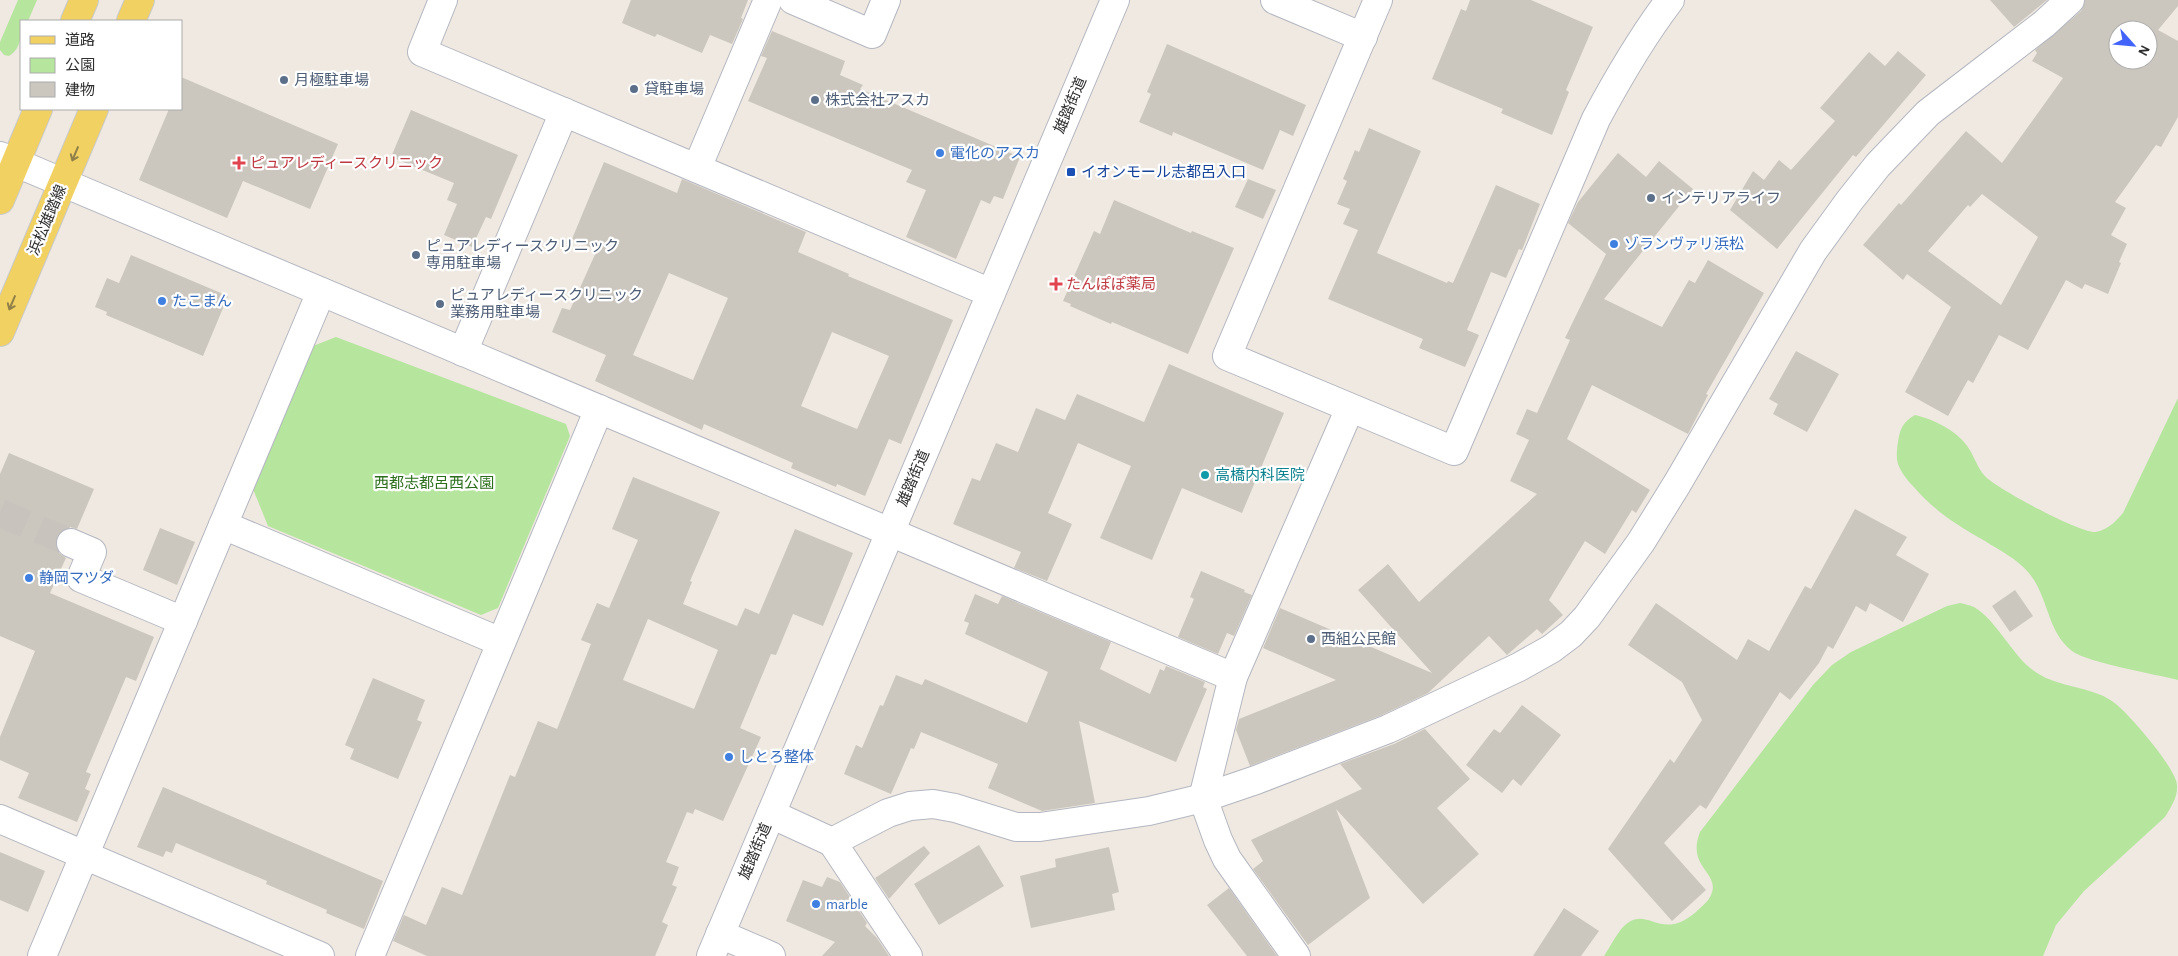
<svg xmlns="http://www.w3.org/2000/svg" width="2178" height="956" viewBox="0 0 2178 956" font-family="'Alegreya Sans','Noto Sans JP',sans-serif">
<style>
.green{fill:#b6e59e}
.building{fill:#cbc7bf;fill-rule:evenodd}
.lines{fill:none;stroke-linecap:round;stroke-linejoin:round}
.minor-tunnel{stroke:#c8c4bd;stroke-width:28;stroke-dasharray:28 14;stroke-linecap:butt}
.minor-casing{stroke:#b4b7c1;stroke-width:30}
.major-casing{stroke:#c9c9c9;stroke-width:30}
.minor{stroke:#fff;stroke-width:28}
.major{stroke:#f2d163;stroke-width:28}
.oneway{stroke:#908048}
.service-dot{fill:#5c6f8a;stroke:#fff;stroke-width:2}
.shop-dot{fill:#3f7fe0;stroke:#fff;stroke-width:2}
.health-dot{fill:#e0444e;stroke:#fff;stroke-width:2}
.transit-dot{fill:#1a4fb4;stroke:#fff;stroke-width:2}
.culture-dot{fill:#0f9aa8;stroke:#fff;stroke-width:2}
.labels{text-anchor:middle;stroke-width:4.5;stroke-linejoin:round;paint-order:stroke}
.service-label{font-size:15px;fill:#4e5e75;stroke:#fff;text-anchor:start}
.street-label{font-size:15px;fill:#2e2e2e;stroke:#fff}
.shop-label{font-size:15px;fill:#366cbe;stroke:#fff;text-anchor:start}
.health-label{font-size:15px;fill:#be3a42;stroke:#fff;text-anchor:start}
.transit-label{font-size:15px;fill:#164399;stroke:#fff;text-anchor:start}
.culture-label{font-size:15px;fill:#0d838f;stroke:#fff;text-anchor:start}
.park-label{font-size:15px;fill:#2c6e1b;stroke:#fff}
</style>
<rect width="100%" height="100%" fill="#efe9e1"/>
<!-- green -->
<g class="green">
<path d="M 18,0 L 37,0 L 28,21 L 21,21 C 21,35 22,48 9,56 L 4,55 L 0,50 L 0,42 Z"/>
<path d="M 336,337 L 566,424 L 570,436 L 498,608 L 481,615 L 268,526 L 253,489 L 313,346 Z"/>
<path d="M 2178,398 L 2178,680 C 2155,674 2088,663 2072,651 C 2046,631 2049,596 2028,572 C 2017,559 1999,550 1985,541 C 1958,526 1933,510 1913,486 C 1907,480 1901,472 1898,464 C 1896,458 1897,448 1898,442 C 1900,428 1903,422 1915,415 C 1936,420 1960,432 1971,452 C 1976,461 1979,471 1987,478 C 2000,490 2081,534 2096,532 C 2109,529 2115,522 2123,513 Z"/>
<path d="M 1960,603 C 1964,604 1970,605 1974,607 C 1998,621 2012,657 2037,673 C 2060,688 2090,686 2112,701 C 2127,711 2176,768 2177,785 C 2178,797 2171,807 2165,817 L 2084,891 L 2056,925 L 2043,956 L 1604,956 C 1611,946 1618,929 1629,922 C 1650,909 1662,941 1696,912 C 1701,907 1708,902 1711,895 C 1721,872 1686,868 1700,832 L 1813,685 L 1832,665 L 1851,652 L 1947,606 Z"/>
</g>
<!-- building -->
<g class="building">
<path d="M 631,0 L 748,0 L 741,18 L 743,19 L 732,44 L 710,35 L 702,53 L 657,34 L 655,37 L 622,23 Z"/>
<path d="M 1470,0 L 1531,0 L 1593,27 L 1566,90 L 1569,92 L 1552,135 L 1501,113 L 1503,109 L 1432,79 L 1461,9 L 1466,11 Z"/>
<path d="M 1990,0 L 2047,0 L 2014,27 Z"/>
<path d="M 2085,0 L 2178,0 L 2178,6 L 2158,30 L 2178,41 L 2178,117 L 2161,147 L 2156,145 L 2115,202 L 2126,208 L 2111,235 L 2127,244 L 2119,262 L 2121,263 L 2108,294 L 2085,284 L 2082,289 L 2066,280 L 2028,350 L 1999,335 L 1973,383 L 1968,380 L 1948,416 L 1905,392 L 1951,307 L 1907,274 L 1903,280 L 1863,245 L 1899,203 L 1901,205 L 1966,131 L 2002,163 L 2063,78 L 2032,61 L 2037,53 L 2035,50 L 2081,11 ZM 2118,30 L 2148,30 L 2148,60 L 2118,60 ZM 1982,194 L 2038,237 L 2001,305 L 1928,251 L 1968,205 L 1970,207 Z"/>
<path d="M 772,31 L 845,61 L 840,75 L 863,85 L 860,89 L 1020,157 L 1003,199 L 994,196 L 990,204 L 981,200 L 956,259 L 906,237 L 926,190 L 906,182 L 912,170 L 748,101 L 767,58 L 761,56 Z"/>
<path d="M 1167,44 L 1306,105 L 1293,136 L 1280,130 L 1263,170 L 1173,132 L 1172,136 L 1139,122 L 1151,94 L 1147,92 Z"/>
<path d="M 1898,51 L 1926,75 L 1856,157 L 1853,155 L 1777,249 L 1730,210 L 1753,171 L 1764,180 L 1779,160 L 1791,170 L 1835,121 L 1820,108 L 1869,52 L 1885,66 Z"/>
<path d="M 181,77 L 338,144 L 310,209 L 243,181 L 227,218 L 139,180 L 169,109 L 181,109 Z"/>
<path d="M 411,110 L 518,155 L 491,219 L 486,217 L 472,247 L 444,235 L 457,204 L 447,200 L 454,183 L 391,157 Z"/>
<path d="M 1369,128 L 1421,151 L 1377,253 L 1447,283 L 1448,281 L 1453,283 L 1496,185 L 1540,204 L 1522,250 L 1519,249 L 1506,278 L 1491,272 L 1467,330 L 1479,335 L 1465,367 L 1419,348 L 1423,339 L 1328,299 L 1358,230 L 1343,224 L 1350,209 L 1337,204 L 1347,181 L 1343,179 L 1355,150 L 1359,152 Z"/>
<path d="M 1618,153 L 1646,177 L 1659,161 L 1693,189 L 1604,299 L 1662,327 L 1689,280 L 1695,283 L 1708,260 L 1764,293 L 1706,394 L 1708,395 L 1688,434 L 1592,385 L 1567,439 L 1650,490 L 1636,513 L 1632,510 L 1605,554 L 1585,541 L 1549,600 L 1563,615 L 1542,634 L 1537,629 L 1507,655 L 1489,636 L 1428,693 L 1382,715 L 1250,766 L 1236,730 L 1239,719 L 1336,680 L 1263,648 L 1280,608 L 1432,673 L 1358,590 L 1388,564 L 1419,602 L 1537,494 L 1510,481 L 1529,440 L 1516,434 L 1527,409 L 1537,413 L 1570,340 L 1565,338 L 1606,254 L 1568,223 L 1578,202 Z"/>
<path d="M 604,162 L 677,193 L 682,179 L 806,232 L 798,252 L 849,274 L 848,276 L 953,320 L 901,444 L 889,439 L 865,496 L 837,484 L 836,487 L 791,468 L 793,463 L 704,424 L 702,430 L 595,381 L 606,355 L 552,332 L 562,308 L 570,310 L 597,250 L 572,239 ZM 669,273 L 728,298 L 693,380 L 633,355 ZM 832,332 L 889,356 L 857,429 L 801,406 Z"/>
<path d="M 1248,179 L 1276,190 L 1263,219 L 1235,207 Z"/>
<path d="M 1114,200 L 1191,233 L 1192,231 L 1234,248 L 1188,354 L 1112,322 L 1111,324 L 1070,306 L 1071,304 L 1063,301 L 1094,231 L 1100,234 Z"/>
<path d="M 131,255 L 228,296 L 203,356 L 106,315 L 107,312 L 95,307 L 107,278 L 119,283 Z"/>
<path d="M 1796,351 L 1839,374 L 1807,432 L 1773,414 L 1778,404 L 1769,399 Z"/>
<path d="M 1169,364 L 1284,413 L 1242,513 L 1182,488 L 1152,560 L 1100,538 L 1131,466 L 1078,443 L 1048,513 L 1072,524 L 1047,581 L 1014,568 L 1021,552 L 953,524 L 972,478 L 980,481 L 996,443 L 1018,452 L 1036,408 L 1065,420 L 1077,394 L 1144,422 Z"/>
<path d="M 9,453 L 94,489 L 77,529 L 70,527 L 62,530 L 56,537 L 56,545 L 58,552 L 66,558 L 50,593 L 154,637 L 136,681 L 126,677 L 86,772 L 91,774 L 85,789 L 90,791 L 77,822 L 18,798 L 29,773 L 0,760 L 0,737 L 35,651 L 0,636 L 0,474 Z"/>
<path d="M 633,477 L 720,512 L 690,581 L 692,582 L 683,604 L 737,626 L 745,608 L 759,614 L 795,529 L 853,553 L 823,626 L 793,614 L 776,655 L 771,654 L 740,728 L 761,737 L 723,821 L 695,809 L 693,814 L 687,812 L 666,862 L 679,867 L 672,885 L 677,887 L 662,922 L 668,925 L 655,956 L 427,956 L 393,941 L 404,915 L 426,925 L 442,887 L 462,895 L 510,775 L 515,777 L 538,721 L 557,729 L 591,644 L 581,640 L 597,603 L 609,608 L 638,540 L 612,529 ZM 648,619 L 718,650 L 694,709 L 623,680 Z"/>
<path d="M 1855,509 L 1907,537 L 1896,555 L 1929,574 L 1903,622 L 1870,603 L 1866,612 L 1856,606 L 1833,649 L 1828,646 L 1819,663 L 1790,700 L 1780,692 L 1706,809 L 1700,805 L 1664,843 L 1706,890 L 1672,921 L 1608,849 L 1670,759 L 1674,763 L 1702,720 L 1682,682 L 1628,645 L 1656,603 L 1737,660 L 1748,639 L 1769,651 L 1805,586 L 1811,589 Z"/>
<path d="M 160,528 L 195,542 L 177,585 L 143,570 Z"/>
<path d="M 1201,571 L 1245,590 L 1244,592 L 1252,595 L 1234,636 L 1227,633 L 1218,654 L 1178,637 L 1194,599 L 1190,597 Z"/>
<path d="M 2015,590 L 2033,616 L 2010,632 L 1992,606 Z"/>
<path d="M 975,594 L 998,604 L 1002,596 L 1111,642 L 1100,669 L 1150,694 L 1160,669 L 1164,671 L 1166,666 L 1205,682 L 1203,687 L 1207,689 L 1176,762 L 1079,721 L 1095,803 L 1042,811 L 988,788 L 998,764 L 921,732 L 914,749 L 911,748 L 891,794 L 844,774 L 856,745 L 862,748 L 880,705 L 883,706 L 896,675 L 922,685 L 925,679 L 1027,723 L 1048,672 L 965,634 L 969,623 L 964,621 Z"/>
<path d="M 373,678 L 425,700 L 417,720 L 422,722 L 398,779 L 350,759 L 354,749 L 345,745 Z"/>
<path d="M 1522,705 L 1561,735 L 1521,786 L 1513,779 L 1502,793 L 1466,765 L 1494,729 L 1500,733 Z"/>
<path d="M 1425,729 L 1470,779 L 1437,808 L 1479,854 L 1423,904 L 1336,809 L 1370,898 L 1308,945 L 1253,869 L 1263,861 L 1251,840 L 1362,789 L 1340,764 L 1394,744 Z"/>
<path d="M 163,787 L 383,881 L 364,929 L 326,913 L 327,910 L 266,884 L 267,881 L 176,843 L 172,853 L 166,851 L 163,857 L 137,847 Z"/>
<path d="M 979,845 L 1004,886 L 939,925 L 914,884 Z"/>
<path d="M 924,846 L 930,853 L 889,899 L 875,878 Z"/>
<path d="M 1109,847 L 1119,892 L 1112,894 L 1115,910 L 1031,928 L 1020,876 L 1056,867 L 1055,859 Z"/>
<path d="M 0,852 L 45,871 L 28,912 L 0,900 Z"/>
<path d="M 827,877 L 840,882 L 867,923 L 865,926 L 877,938 L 889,956 L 822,956 L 835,942 L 786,921 L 803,880 L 822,887 Z"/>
<path d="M 1229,888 L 1277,956 L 1247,956 L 1207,905 Z"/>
<path d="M 1564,908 L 1599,931 L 1581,956 L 1533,956 Z"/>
</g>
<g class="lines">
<!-- minor-tunnel -->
<path class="minor-tunnel" d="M 0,513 L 71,543"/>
<defs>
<g id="minor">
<path d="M 443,0 L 422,52 L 991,293"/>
<path d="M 793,0 L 872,34 L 886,0"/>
<path d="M 1275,0 L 1363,37"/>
<path d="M 1378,0 L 1227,356 L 1454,451 L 1596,119 C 1618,78 1641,38 1670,0"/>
<path d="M 0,156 L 1233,677"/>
<path d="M 697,168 L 768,0"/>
<path d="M 463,352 L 564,112"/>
<path d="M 223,525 L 501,642"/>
<path d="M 71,543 L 92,552 L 81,578 L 183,621"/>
<path d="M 771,814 L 832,842 L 888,813 L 910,806 L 933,804 L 955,808 L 1016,827 L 1040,827 L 1149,811 L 1203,798 L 1256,780 L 1388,729 L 1519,667 L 1551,649 L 1571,634 L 1587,617 L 1641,542 L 1677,484 L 1813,251 L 1850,200 L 1878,165 L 1928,113 L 2044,24 L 2070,0"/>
<path d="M 0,819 L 320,956"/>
<path d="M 832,842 L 908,956"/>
<path d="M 720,934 L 771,956"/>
<path d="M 42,956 L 321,292"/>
<path d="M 370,956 L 599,409"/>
<path d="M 711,956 L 1115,0"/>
<path d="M 1296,956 L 1227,859 L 1218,840 L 1203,798 L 1233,677 L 1350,408"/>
</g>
<g id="major">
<path d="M 75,21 L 84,0"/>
<path d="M 131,21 L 140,0"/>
<path d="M 0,200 L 38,109"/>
<path d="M 0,332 L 94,109"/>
</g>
</defs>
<!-- minor casing -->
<use href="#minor" class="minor-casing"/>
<!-- major casing -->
<use href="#major" class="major-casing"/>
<!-- minor -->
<use href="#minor" class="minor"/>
<!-- major -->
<use href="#major" class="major"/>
</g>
<!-- one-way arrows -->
<defs><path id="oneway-shaft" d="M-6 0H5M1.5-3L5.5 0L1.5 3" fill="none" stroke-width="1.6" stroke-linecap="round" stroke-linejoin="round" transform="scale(1.25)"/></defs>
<g class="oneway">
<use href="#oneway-shaft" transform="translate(75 154) rotate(113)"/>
<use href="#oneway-shaft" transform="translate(12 303) rotate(113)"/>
</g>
<!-- markers -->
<g class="service-dot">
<circle cx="284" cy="80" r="5"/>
<circle cx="634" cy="89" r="5"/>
<circle cx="815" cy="100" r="5"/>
<circle cx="1651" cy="198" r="5"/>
<circle cx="416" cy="255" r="5"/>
<circle cx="440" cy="304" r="5"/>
<circle cx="1311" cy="639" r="5"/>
</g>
<g class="shop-dot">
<circle cx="940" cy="153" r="5"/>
<circle cx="1614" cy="244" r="5"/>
<circle cx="162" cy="301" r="5"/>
<circle cx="29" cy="578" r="5"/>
<circle cx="729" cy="757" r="5"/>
<circle cx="816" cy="904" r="5"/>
</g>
<g class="health-dot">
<path d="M236.5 155.5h5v5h5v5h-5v5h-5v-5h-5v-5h5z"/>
<path d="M1053.5 276.5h5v5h5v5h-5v5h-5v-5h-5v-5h5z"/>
</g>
<rect class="transit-dot" x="1066" y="167" width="10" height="10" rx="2.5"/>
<circle class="culture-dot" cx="1205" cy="475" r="5"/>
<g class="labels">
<!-- service labels -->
<g class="service-label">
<text x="294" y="85">月極駐車場</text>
<text x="644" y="94">貸駐車場</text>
<text x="825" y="105">株式会社アスカ</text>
<text x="1661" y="203">インテリアライフ</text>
<text x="426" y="251">ピュアレディースクリニック<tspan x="426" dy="17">専用駐車場</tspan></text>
<text x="450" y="300">ピュアレディースクリニック<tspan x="450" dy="17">業務用駐車場</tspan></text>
<text x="1321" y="644">西組公民館</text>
</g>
<!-- street labels -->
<g class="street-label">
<text transform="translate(1070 105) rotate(-67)" y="5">雄踏街道</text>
<text transform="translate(47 220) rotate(-67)" y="5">浜松雄踏線</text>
<text transform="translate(913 478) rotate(-67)" y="5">雄踏街道</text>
<text transform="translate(755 851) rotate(-67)" y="5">雄踏街道</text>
</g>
<!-- shop labels -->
<g class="shop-label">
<text x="950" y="158">電化のアスカ</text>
<text x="1624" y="249">ゾランヴァリ浜松</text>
<text x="172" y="306">たこまん</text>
<text x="39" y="583">静岡マツダ</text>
<text x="739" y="762">しとろ整体</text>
<text x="826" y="909">marble</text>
</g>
<!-- health labels -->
<g class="health-label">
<text x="250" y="168">ピュアレディースクリニック</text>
<text x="1066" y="289">たんぽぽ薬局</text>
</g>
<!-- transit labels -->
<g class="transit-label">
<text x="1081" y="177">イオンモール志都呂入口</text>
</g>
<!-- culture labels -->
<g class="culture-label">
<text x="1215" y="480">高橋内科医院</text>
</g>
<!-- park labels -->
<g class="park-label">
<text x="434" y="488">西都志都呂西公園</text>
</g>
</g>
<!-- legend -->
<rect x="20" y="20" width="162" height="90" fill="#ffffff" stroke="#ababab"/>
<rect x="30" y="36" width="25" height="8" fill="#f2d163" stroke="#ababab"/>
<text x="65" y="45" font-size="15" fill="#2e2e2e">道路</text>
<rect x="30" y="58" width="25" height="15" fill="#b6e59e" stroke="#ababab"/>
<text x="65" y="70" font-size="15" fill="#2e2e2e">公園</text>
<rect x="30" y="82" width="25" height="15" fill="#cbc7bf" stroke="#ababab"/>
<text x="65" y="95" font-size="15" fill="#2e2e2e">建物</text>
<!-- north arrow -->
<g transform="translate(2133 45) rotate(117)"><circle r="24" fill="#ffffff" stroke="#ababab"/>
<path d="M0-4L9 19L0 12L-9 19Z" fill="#4264fb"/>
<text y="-8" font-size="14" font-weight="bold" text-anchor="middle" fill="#2e2e2e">N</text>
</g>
</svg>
